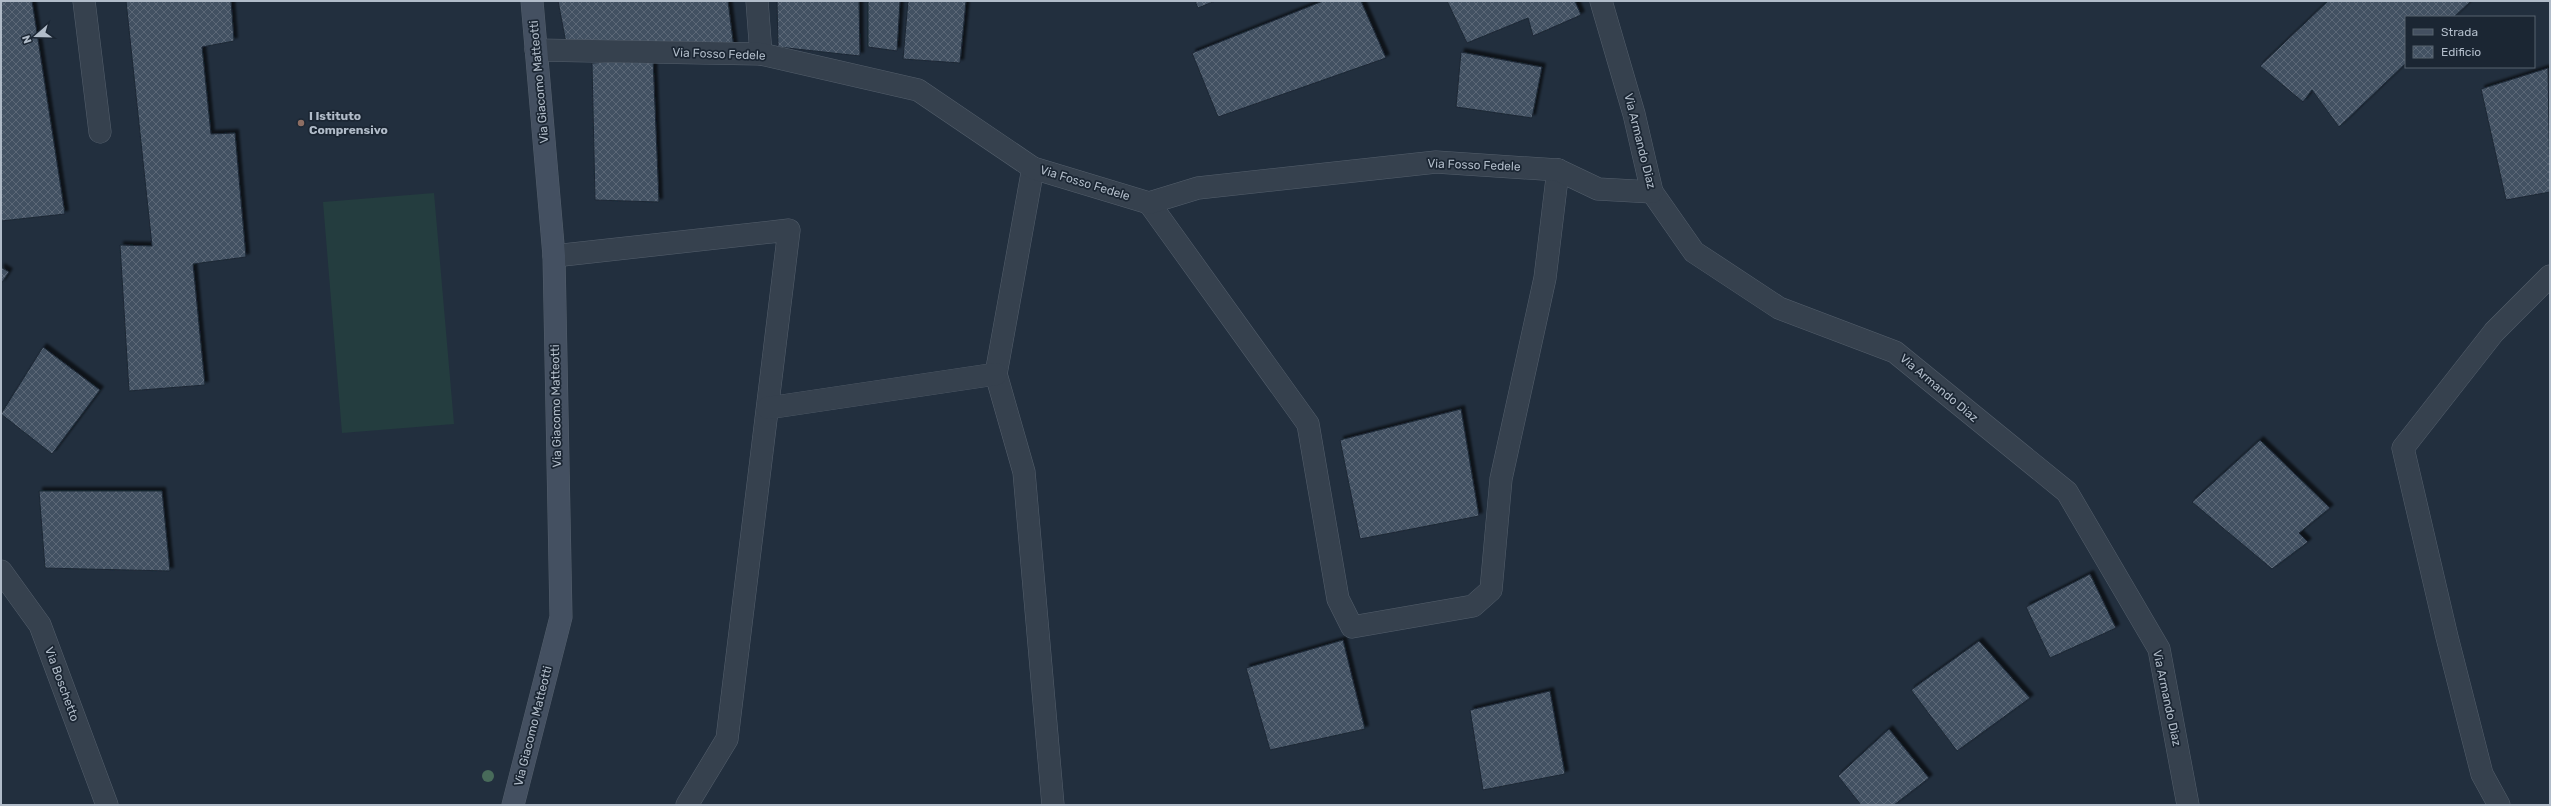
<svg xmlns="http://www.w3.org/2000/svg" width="2551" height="806" viewBox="0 0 2551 806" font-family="Rubik,sans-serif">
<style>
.garden{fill:#243d3f}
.building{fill:url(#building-cross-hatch);stroke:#1d2835;filter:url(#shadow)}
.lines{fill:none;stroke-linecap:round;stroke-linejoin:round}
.lane-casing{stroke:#545f6c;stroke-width:23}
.street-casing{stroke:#545f6c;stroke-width:23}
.secondary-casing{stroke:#545f6c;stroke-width:23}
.lane{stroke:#36414e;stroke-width:22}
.street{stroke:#36414e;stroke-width:22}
.secondary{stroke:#445061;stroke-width:22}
.tree{fill:#486b5a}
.education-dot{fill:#8d6e63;stroke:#1b2633;stroke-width:1.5}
.labels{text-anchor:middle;stroke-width:3.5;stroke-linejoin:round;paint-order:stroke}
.street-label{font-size:12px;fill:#b1bcc9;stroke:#1b2633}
.poi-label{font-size:12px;font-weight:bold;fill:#b1bcc9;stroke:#1b2633;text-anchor:start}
</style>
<defs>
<pattern id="building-cross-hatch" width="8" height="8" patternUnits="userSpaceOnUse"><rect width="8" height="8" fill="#425162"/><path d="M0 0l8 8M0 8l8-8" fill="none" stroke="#5b6877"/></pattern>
<filter id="shadow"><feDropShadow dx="3.5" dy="-3.5" stdDeviation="1" flood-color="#0009"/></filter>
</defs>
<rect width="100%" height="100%" fill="#222f3e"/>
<!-- garden -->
<path class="garden" d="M 434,193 L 454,424 L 342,433 L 323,202 Z"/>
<!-- building -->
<g class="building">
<path d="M 1,1 L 32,1 L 65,214 L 1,221 Z"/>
<path d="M 126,1 L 231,1 L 234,41 L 202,47 L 211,134 L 235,133 L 246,257 L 193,264 L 205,385 L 129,391 L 120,245 L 152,246 Z"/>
<path d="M 558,1 L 728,1 L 734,49 L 566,43 Z"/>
<path d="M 777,1 L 859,1 L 860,56 L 778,47 Z"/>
<path d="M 868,1 L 900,1 L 897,51 L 868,47 Z"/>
<path d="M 908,1 L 966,1 L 960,63 L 903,59 Z"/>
<path d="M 1195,1 L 1215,1 L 1198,8 Z"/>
<path d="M 1323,1 L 1361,1 L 1386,58 L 1218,117 L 1192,53 Z"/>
<path d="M 1447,1 L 1575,1 L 1581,15 L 1533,36 L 1528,18 L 1467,43 Z"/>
<path d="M 2328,1 L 2471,1 L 2454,17 L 2406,17 L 2406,63 L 2339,127 L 2312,90 L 2303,102 L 2260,66 Z"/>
<path d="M 1461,52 L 1542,67 L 1532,118 L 1456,107 Z"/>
<path d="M 653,59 L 659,202 L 595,200 L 592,63 Z"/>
<path d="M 2548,68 L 2550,192 L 2506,200 L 2481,89 Z"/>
<path d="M 1,267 L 9,272 L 1,284 Z"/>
<path d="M 43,347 L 100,390 L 52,454 L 1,414 Z"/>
<path d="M 1461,409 L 1479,516 L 1360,539 L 1340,440 Z"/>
<path d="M 2260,440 L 2330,508 L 2299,533 L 2308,542 L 2272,569 L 2192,502 Z"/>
<path d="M 39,491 L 162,491 L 170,571 L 45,568 Z"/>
<path d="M 2090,574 L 2116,628 L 2050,658 L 2026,607 Z"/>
<path d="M 1343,640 L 1365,729 L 1270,750 L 1246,668 Z"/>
<path d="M 1979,641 L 2030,698 L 1957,751 L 1911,690 Z"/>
<path d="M 1550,691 L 1565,774 L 1483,790 L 1470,710 Z"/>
<path d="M 1889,729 L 1929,778 L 1894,805 L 1861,805 L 1838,776 Z"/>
</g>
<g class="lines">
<defs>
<g id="lane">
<path d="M 1033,168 L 996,374 L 1024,472 L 1053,805"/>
<path d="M 1149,203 L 1308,424 L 1338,599 L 1352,627 L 1473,606 L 1491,590 L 1501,479 L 1545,278 L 1558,170"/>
<path d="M 554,256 L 789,230 L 727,739 L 687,805"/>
<path d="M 768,408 L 996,374"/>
</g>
<g id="street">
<path d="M 84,1 L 100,132"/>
<path d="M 757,1 L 761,54"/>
<path d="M 1601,1 L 1634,114 L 1652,192 L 1694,252 L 1779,308 L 1895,352 L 2067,492 L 2159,649 L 2188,805"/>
<path d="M 536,50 L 761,54 L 918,90 L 1033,168 L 1149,203 L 1198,188 L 1436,162 L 1558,170 L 1598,189 L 1652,192"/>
<path d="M 1,571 L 40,625 L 107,805"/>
<path d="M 2499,805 L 2482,774 L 2447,637 L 2403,448 L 2494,332 L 2550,276"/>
</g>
<path id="secondary" d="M 513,805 L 561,617 L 554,256 L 532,1"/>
</defs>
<!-- lane casing -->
<use href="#lane" class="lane-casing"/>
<!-- street casing -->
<use href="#street" class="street-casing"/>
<!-- secondary casing -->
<use href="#secondary" class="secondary-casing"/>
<!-- lane -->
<use href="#lane" class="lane"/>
<!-- street -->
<use href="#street" class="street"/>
<!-- secondary -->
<use href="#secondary" class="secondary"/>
</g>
<!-- trees -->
<circle class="tree" cx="488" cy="776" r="6"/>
<!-- markers -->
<circle class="education-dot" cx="301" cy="123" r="4"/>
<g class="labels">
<!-- street labels -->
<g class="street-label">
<text transform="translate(719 54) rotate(2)" y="4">Via Fosso Fedele</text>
<text transform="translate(539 82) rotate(-95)" y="4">Via Giacomo Matteotti</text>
<text transform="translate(1640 141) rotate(76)" y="4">Via Armando Diaz</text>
<text transform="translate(1474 165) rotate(2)" y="4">Via Fosso Fedele</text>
<text transform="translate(1085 183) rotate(17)" y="4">Via Fosso Fedele</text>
<text transform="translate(1939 388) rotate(40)" y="4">Via Armando Diaz</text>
<text transform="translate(556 406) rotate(-91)" y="4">Via Giacomo Matteotti</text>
<text transform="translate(62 684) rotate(70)" y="4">Via Boschetto</text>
<text transform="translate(2167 698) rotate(78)" y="4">Via Armando Diaz</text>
<text transform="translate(533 726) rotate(-76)" y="4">Via Giacomo Matteotti</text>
</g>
<!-- poi labels -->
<g class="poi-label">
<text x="309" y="120">I Istituto<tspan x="309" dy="14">Comprensivo</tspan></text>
</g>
</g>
<!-- border -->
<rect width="2551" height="806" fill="none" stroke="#b1bcc9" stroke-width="4"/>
<!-- legend -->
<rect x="2405" y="16" width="130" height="52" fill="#1b2633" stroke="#57626f"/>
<rect x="2413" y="29" width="20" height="6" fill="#445061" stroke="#57626f"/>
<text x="2441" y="36" font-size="12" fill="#b1bcc9">Strada</text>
<rect x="2413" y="46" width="20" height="12" fill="url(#building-cross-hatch)" stroke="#57626f"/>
<text x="2441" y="56" font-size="12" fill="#b1bcc9">Edificio</text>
<!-- north arrow -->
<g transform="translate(36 36) rotate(250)" stroke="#1b2633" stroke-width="3" paint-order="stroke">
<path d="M0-3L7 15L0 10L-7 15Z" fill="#b1bcc9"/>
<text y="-6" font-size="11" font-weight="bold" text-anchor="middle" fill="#b1bcc9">N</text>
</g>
</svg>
